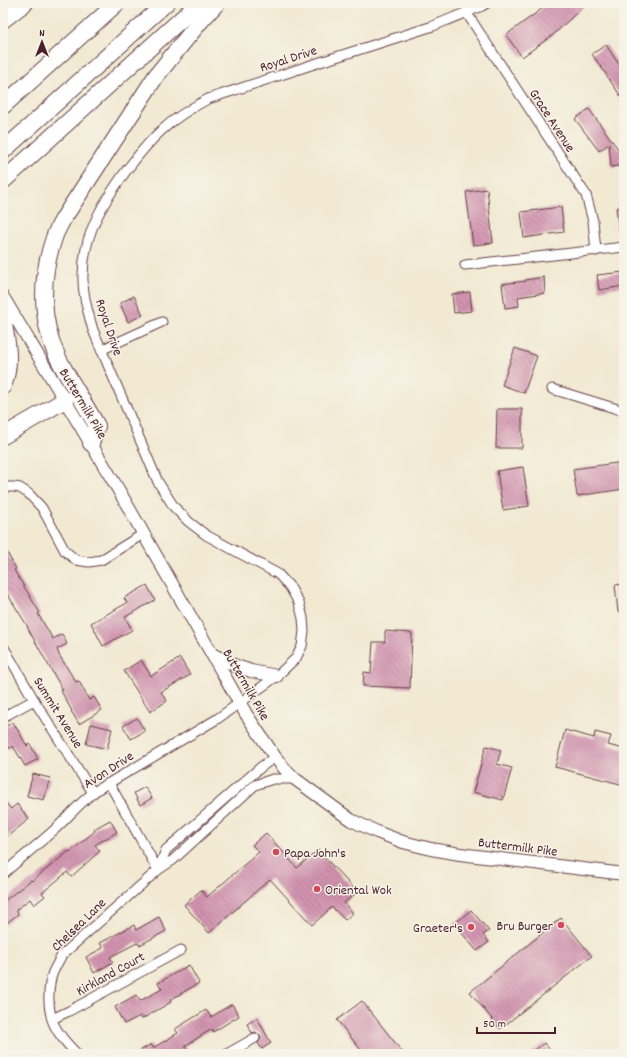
<svg xmlns="http://www.w3.org/2000/svg" width="627" height="1057" viewBox="0 0 627 1057" font-family="Dekko,sans-serif">
<style>
.building{fill:url(#building-back-hatch)}
.lines{fill:none;stroke-linecap:round;stroke-linejoin:round}
.street-casing{stroke:#633d44;stroke-width:11}
.secondary-casing{stroke:#633d44;stroke-width:14}
.highway-casing{stroke:#633d44;stroke-width:18}
.street{stroke:#fff;stroke-width:9}
.secondary{stroke:#fff;stroke-width:12}
.highway{stroke:#fff;stroke-width:16}
.poi-dot{fill:#d1495b;stroke:#f7f3e8;stroke-width:1.5}
.labels{text-anchor:middle;stroke-width:3;stroke-linejoin:round;paint-order:stroke}
.street-label{font-size:14px;fill:#4a1f2b;stroke:#f7f3e8}
.poi-label{font-size:14px;fill:#4a1f2b;stroke:#f7f3e8;text-anchor:start}
</style>
<defs>
<pattern id="building-back-hatch" width="6" height="6" patternUnits="userSpaceOnUse"><rect width="6" height="6" fill="#d193af"/><path d="M-1 5l2 2M0 0l6 6M5-1l2 2" fill="none" stroke="#ac778f"/></pattern>
</defs>
<rect width="100%" height="100%" fill="#f7f3e8"/>
<filter id="ink" filterUnits="userSpaceOnUse"><feTurbulence type="fractalNoise" baseFrequency=".025" numOctaves="2"/><feDisplacementMap in="SourceGraphic" scale="8" xChannelSelector="R" yChannelSelector="G"/><feConvolveMatrix kernelMatrix="1 2 1 2 8 2 1 2 1" color-interpolation-filters="sRGB"/></filter>
<filter id="wash" filterUnits="userSpaceOnUse"><feTurbulence type="fractalNoise" baseFrequency=".012" numOctaves="4" result="noise"/><feDisplacementMap in="SourceGraphic" scale="16" xChannelSelector="R" yChannelSelector="G"/><feGaussianBlur stdDeviation="0.9" result="paint"/><feColorMatrix in="noise" values="0 0 0 0 0 0 0 0 0 0 0 0 0 0 0 0 0 1.4 0 .05"/><feComposite in="paint" operator="in"/></filter>
<g filter="url(#wash)">
<rect width="100%" height="100%" fill="#f1e9d2"/>
<g id="blocks">
<!-- building -->
<g class="building">
<path d="M 548,3 L 587,3 L 553,35 L 522,57 L 506,35 L 539,11 Z"/>
<path d="M 606,45 L 624,72 L 624,101 L 592,54 Z"/>
<path d="M 589,109 L 618,149 L 624,149 L 624,165 L 611,167 L 609,144 L 599,151 L 575,119 Z"/>
<path d="M 487,189 L 493,243 L 473,245 L 466,192 Z"/>
<path d="M 561,207 L 564,232 L 524,238 L 521,212 Z"/>
<path d="M 624,207 L 624,231 L 619,231 L 616,208 Z"/>
<path d="M 624,272 L 624,286 L 599,290 L 597,275 Z"/>
<path d="M 544,277 L 545,293 L 518,297 L 519,306 L 505,308 L 502,284 L 526,281 L 525,280 Z"/>
<path d="M 470,292 L 472,311 L 454,313 L 452,294 Z"/>
<path d="M 134,296 L 143,315 L 128,322 L 120,303 Z"/>
<path d="M 515,348 L 537,356 L 524,393 L 502,385 Z"/>
<path d="M 497,409 L 522,409 L 522,448 L 496,448 Z"/>
<path d="M 624,462 L 624,489 L 577,496 L 573,469 Z"/>
<path d="M 523,467 L 529,506 L 503,510 L 497,471 Z"/>
<path d="M 3,545 L 16,569 L 14,570 L 40,613 L 38,614 L 53,639 L 62,634 L 67,644 L 57,649 L 59,655 L 76,682 L 79,681 L 89,700 L 94,697 L 102,710 L 79,724 L 71,711 L 72,711 L 61,691 L 63,690 L 50,668 L 27,627 L 28,627 L 3,587 Z"/>
<path d="M 624,584 L 624,611 L 618,612 L 615,585 Z"/>
<path d="M 147,585 L 155,600 L 125,617 L 132,630 L 103,646 L 91,623 L 127,603 L 124,598 Z"/>
<path d="M 385,631 L 412,633 L 410,688 L 363,686 L 364,672 L 371,673 L 373,642 L 385,642 Z"/>
<path d="M 180,658 L 190,675 L 161,692 L 167,701 L 150,712 L 124,671 L 141,660 L 151,676 Z"/>
<path d="M 137,718 L 145,731 L 131,739 L 123,726 Z"/>
<path d="M 13,722 L 27,746 L 30,744 L 38,759 L 25,766 L 13,746 L 8,749 L 3,740 L 3,728 Z"/>
<path d="M 91,724 L 112,729 L 107,749 L 86,744 Z"/>
<path d="M 565,730 L 594,738 L 595,732 L 611,736 L 608,745 L 624,749 L 624,785 L 555,767 Z"/>
<path d="M 486,746 L 501,750 L 497,764 L 512,768 L 503,800 L 473,792 Z"/>
<path d="M 33,774 L 50,778 L 44,800 L 27,796 Z"/>
<path d="M 145,787 L 152,798 L 140,805 L 134,793 Z"/>
<path d="M 3,800 L 11,809 L 17,804 L 29,819 L 3,840 Z"/>
<path d="M 110,820 L 117,832 L 95,845 L 100,851 L 71,877 L 67,872 L 42,893 L 45,896 L 34,905 L 30,899 L 16,910 L 18,914 L 3,926 L 3,902 L 31,880 L 32,881 L 69,851 L 70,852 L 95,831 L 94,829 Z"/>
<path d="M 266,833 L 297,868 L 318,850 L 357,892 L 344,903 L 353,913 L 345,920 L 332,907 L 312,925 L 270,879 L 209,933 L 184,905 L 201,890 L 207,897 L 259,852 L 252,845 Z"/>
<path d="M 471,910 L 489,931 L 483,935 L 489,942 L 477,951 L 454,924 Z"/>
<path d="M 159,917 L 166,931 L 140,945 L 137,943 L 110,957 L 113,962 L 94,973 L 86,957 L 103,948 L 100,943 L 134,925 L 136,930 Z"/>
<path d="M 561,918 L 592,956 L 500,1029 L 470,992 Z"/>
<path d="M 189,965 L 199,983 L 170,1000 L 171,1002 L 142,1019 L 140,1016 L 124,1024 L 115,1007 L 136,995 L 140,1001 L 162,989 L 158,983 Z"/>
<path d="M 362,1001 L 404,1054 L 364,1054 L 337,1020 Z"/>
<path d="M 232,1004 L 239,1016 L 213,1032 L 212,1029 L 185,1046 L 188,1050 L 181,1054 L 135,1054 L 151,1044 L 153,1048 L 178,1033 L 175,1029 L 206,1010 L 211,1017 Z"/>
<path d="M 257,1018 L 271,1043 L 262,1049 L 258,1043 L 261,1038 L 260,1035 L 255,1032 L 252,1033 L 247,1024 Z"/>
<path d="M 544,1043 L 554,1054 L 530,1054 Z"/>
</g>
</g>
</g>
<g filter="url(#ink)">
<use href="#blocks" fill-opacity="0" stroke="#633d44" stroke-width="1"/>
<g class="lines">
<defs>
<g id="street">
<path d="M 466,12 L 586,195 L 593,221 L 596,251"/>
<path d="M 465,265 L 624,247"/>
<path d="M 101,350 L 162,322"/>
<path d="M 552,389 L 624,411"/>
<path d="M 3,487 L 14,487 L 20,488 L 29,494 L 42,508 L 65,551 L 76,560 L 89,562 L 101,560 L 143,534"/>
<path d="M 3,646 L 34,700 L 93,793"/>
<path d="M 3,717 L 34,700"/>
<path d="M 109,783 L 158,870"/>
<path d="M 158,870 L 166,850 L 261,767 L 275,757"/>
<path d="M 3,874 C 19,860 36,846 53,831 C 70,816 87,793 109,783 L 217,719 L 277,676 L 296,658 L 302,646 L 304,631 L 303,618 L 299,603 L 290,587 L 278,574 L 206,535 L 189,522 L 174,507 L 158,482 L 93,330 C 88,312 82,293 83,274 C 84,232 103,203 126,171 C 137,157 148,142 162,130 C 176,117 191,108 208,99 L 311,65 L 433,26 L 482,6 L 487,3"/>
<path d="M 52,1019 L 69,1011 L 181,950"/>
<path d="M 77,1054 C 70,1047 62,1039 57,1030 C 47,1015 47,988 53,972 C 56,966 59,960 62,955 L 158,870 L 173,860 L 255,785 L 273,779 L 295,779"/>
<path d="M 227,1054 L 255,1038"/>
</g>
<g id="secondary">
<path d="M 3,297 L 118,489 L 246,714 L 275,757 L 284,768 L 295,779 L 351,820 L 377,832 L 403,842 L 431,849 L 460,854 L 624,874"/>
<path d="M 212,654 L 236,666 L 251,671 L 277,676"/>
</g>
<g id="highway">
<path d="M 3,20 L 25,3"/>
<path d="M 3,106 L 117,3"/>
<path d="M 3,151 L 166,3"/>
<path d="M 3,181 L 199,3"/>
<path d="M 3,319 C 7,340 12,364 3,386"/>
<path d="M 3,436 L 65,400"/>
<path d="M 91,443 L 97,426 C 85,404 71,383 59,360 C 40,322 40,278 54,238 C 56,231 60,225 63,219 L 156,76 L 198,24 L 217,3"/>
</g>
</defs>
<!-- street casing -->
<use href="#street" class="street-casing"/>
<!-- secondary casing -->
<use href="#secondary" class="secondary-casing"/>
<!-- highway casing -->
<use href="#highway" class="highway-casing"/>
<!-- street -->
<use href="#street" class="street"/>
<!-- secondary -->
<use href="#secondary" class="secondary"/>
<!-- highway -->
<use href="#highway" class="highway"/>
</g>
</g>
<!-- markers -->
<g class="poi-dot">
<circle cx="276" cy="852" r="4"/>
<circle cx="317" cy="889" r="4"/>
<circle cx="561" cy="925" r="4"/>
<circle cx="471" cy="927" r="4"/>
</g>
<g class="labels">
<!-- street labels -->
<g class="street-label">
<text transform="translate(288 58) rotate(-18)" y="5">Royal Drive</text>
<text transform="translate(553 120) rotate(57)" y="5">Grace Avenue</text>
<text transform="translate(110 327) rotate(71)" y="5">Royal Drive</text>
<text transform="translate(84 403) rotate(59)" y="5">Buttermilk Pike</text>
<text transform="translate(247 684) rotate(60)" y="5">Buttermilk Pike</text>
<text transform="translate(59 712) rotate(58)" y="5">Summit Avenue</text>
<text transform="translate(108 769) rotate(-33)" y="5">Avon Drive</text>
<text transform="translate(518 846) rotate(7)" y="5">Buttermilk Pike</text>
<text transform="translate(78 924) rotate(-44)" y="5">Chelsea Lane</text>
<text transform="translate(110 973) rotate(-29)" y="5">Kirkland Court</text>
</g>
<!-- poi labels -->
<g class="poi-label">
<text x="284" y="857">Papa John's</text>
<text x="325" y="894">Oriental Wok</text>
<text x="553" y="930" text-anchor="end">Bru Burger</text>
<text x="463" y="932" text-anchor="end">Graeter's</text>
</g>
</g>
<!-- margin -->
<rect width="627" height="1057" fill="none" stroke="#f7f3e8" stroke-width="16"/>
<!-- north arrow -->
<g transform="translate(42 42)" stroke="#f7f3e8" stroke-width="3" paint-order="stroke">
<path d="M0-3L7 15L0 10L-7 15Z" fill="#4a1f2b"/>
<text y="-6" font-size="11" font-weight="bold" text-anchor="middle" fill="#4a1f2b">N</text>
</g>
<!-- scale -->
<path d="M477 1027v6h78v-6" fill="none" stroke="#4a1f2b" stroke-width="2"/>
<text x="483" y="1027" font-size="12" fill="#4a1f2b" stroke="#f7f3e8" stroke-width="3" paint-order="stroke">50 m</text>
</svg>
